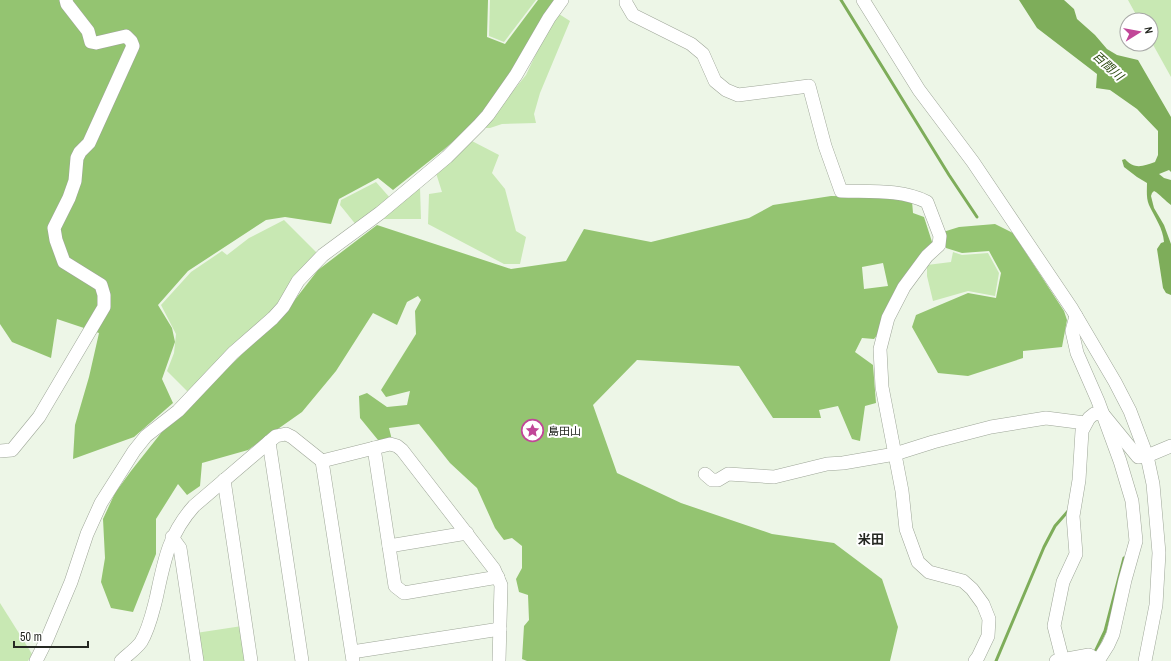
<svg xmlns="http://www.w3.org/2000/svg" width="1171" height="661" viewBox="0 0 1171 661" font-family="'Archivo Narrow','Noto Sans JP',sans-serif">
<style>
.green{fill:#c8e8b3}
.forest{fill:#94c471;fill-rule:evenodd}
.water{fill:#7ead5a}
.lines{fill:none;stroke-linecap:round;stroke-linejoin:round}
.stream{stroke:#7ead5a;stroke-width:3}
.minor-casing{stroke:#9ea698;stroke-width:14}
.minor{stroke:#fff;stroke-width:13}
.labels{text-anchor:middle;stroke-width:4;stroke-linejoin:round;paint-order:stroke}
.poi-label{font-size:11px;fill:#252822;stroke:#fff;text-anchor:start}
.water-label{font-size:12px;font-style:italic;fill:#2c4a10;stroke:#fff}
.quarter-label{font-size:13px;font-weight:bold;fill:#252822;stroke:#fff}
</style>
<rect width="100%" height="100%" fill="#edf6e7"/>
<!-- green -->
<g class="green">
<path d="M 490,0 L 536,0 L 504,42 L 489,36 Z"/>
<path d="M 1128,0 L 1171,0 L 1171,77 L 1151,41 L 1151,20 L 1139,20 Z"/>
<path d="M 559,14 L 570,21 L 540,93 L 534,114 L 536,123 L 502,124 L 490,128 L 483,128 L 526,75 L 544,37 Z"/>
<path d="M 470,140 L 499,155 L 492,173 L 505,189 L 516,231 L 526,237 L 520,264 L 504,264 L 428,224 L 429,194 L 442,192 L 436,173 Z"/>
<path d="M 376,182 L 391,199 L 357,226 L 340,205 L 341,200 Z"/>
<path d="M 420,188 L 421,219 L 380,219 Z"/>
<path d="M 284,220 L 318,254 L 275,308 L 188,392 L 167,371 L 174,353 L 176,334 L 161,305 L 191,272 L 222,251 L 227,255 L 249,238 Z"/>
<path d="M 953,252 L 962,255 L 988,253 L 999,273 L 995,296 L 968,291 L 933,301 L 927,276 L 927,265 L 951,262 Z"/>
<path d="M 0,603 L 32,654 L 28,661 L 0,661 Z"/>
<path d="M 242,626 L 247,661 L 202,661 L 196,633 Z"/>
</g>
<!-- forest -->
<g class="forest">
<path d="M 0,0 L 488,0 L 487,37 L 505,44 L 538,0 L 560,0 L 487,113 L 442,151 L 393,190 L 378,178 L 339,199 L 331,224 L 285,217 L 266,220 L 188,271 L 158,305 L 172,328 L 175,342 L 162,379 L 173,403 L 134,437 L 73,459 L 75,425 L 89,377 L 99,333 L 57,319 L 51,358 L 12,342 L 0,324 Z"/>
<path d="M 831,196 L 887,197 L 912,201 L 913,213 L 924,217 L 933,245 L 878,334 L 874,339 L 862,338 L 855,352 L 873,365 L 876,403 L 865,406 L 860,441 L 852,439 L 838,406 L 819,410 L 821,418 L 773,418 L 739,366 L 637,360 L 593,405 L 617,473 L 681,503 L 772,534 L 834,543 L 882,579 L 898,627 L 890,661 L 527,661 L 522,659 L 524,626 L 529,620 L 528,595 L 519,592 L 516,579 L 522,568 L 522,546 L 512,538 L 504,540 L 495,528 L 477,488 L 450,463 L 419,424 L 389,428 L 392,440 L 378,440 L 360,418 L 359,396 L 367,393 L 387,407 L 407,405 L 410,391 L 386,397 L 381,390 L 416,334 L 415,311 L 421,300 L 418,296 L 407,302 L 397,325 L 373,313 L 336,371 L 302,412 L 248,450 L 202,463 L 200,486 L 187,495 L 178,484 L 156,519 L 156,554 L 133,612 L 111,608 L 101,582 L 105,558 L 103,519 L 115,493 L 131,471 L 165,428 L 283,315 L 318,270 L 377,225 L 511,269 L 566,261 L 584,229 L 651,242 L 749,218 L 773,205 ZM 883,263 L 888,286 L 864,289 L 862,267 Z"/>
<path d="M 995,224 L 1013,233 L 1064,311 L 1067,320 L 1062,347 L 1023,351 L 1023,358 L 968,376 L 938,373 L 912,327 L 916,315 L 968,293 L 996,298 L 1001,273 L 989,251 L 962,253 L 946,248 L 943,232 L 959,227 Z"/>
</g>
<!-- water -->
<path class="water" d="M 1019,0 L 1064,0 L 1074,9 L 1077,19 L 1095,35 L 1107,49 L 1117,55 L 1138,60 L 1171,117 L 1171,172 L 1169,170 L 1159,174 L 1164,178 L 1171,180 L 1171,205 C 1165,201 1160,194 1154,191 L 1152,193 L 1151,196 L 1154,208 L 1164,225 L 1171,244 L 1171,295 L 1166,293 L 1163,288 L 1157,249 L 1161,243 L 1164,242 C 1163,228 1155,218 1149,205 C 1146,198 1147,190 1147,183 L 1137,177 L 1124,167 L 1122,160 L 1125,159 C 1134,170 1144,166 1155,162 L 1158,155 L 1158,131 L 1137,109 L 1110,90 L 1096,88 L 1097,74 L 1037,28 Z"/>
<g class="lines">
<!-- stream -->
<g class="stream">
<path d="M 841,0 L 949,175 L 977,217"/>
<path d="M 1094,654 L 1105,631 L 1124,558"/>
<path d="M 996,661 L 1044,547 L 1055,526 L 1069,510"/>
</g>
<defs>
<g id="minor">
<path d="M 626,0 L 626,3 L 633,15 L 691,44 L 703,54 L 715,81 L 726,90 L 738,95 L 809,86 L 825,146 L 841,191 C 870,192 901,189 927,202 L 940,236 L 939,245 L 927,256 L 904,287 L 888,318 L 880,349 L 882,387 L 902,491 L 906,529 L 918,562 L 929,572 L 963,581 L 972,589 L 983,604 L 989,619 L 988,636 L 978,657 L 975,661"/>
<path d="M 863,0 L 919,90 L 973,162 L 1072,309 L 1115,382 L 1130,411 L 1147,456 L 1153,484 L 1159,553 L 1156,605 L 1145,661"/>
<path d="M 1076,316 L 1072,331 L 1077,353 L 1098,401 L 1120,461 L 1132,501 L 1136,541 L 1125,580 L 1113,634 L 1108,645 L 1098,661"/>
<path d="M 269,442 L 302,661"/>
<path d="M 374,448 L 395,586 L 404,593 L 498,577"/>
<path d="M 0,451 L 12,450 L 39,417 L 104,307 L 104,295 L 101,285 L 64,262 L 56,240 L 54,228 L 69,198 L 75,181 L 77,158 L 80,152 L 89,143 L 133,46 L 131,41 L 126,36 L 96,43 L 91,42 L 88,31 L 67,4 L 66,0"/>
<path d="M 322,461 L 390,444 L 397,446 L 402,450 L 494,569 L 501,585 L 499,661"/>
<path d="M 705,474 L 712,480 L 718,480 L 728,474 L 774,477 L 827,464 L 843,463 L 895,454 L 933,442 L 991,427 L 1046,418 L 1085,423"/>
<path d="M 224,480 L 251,661"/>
<path d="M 172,537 L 180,548 L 197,661"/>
<path d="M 389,546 L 467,533"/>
<path d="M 352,652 L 500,629"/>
<path d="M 36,661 L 47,639 L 71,582 L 87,534 L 101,503 L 134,451 L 146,436 L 178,411 L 233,353 L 273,318 L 283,307 L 298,281 L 323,255 L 380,213 L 447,157 L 479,125 L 488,115 L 516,75 L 549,18 L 562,0"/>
<path d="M 121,661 C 127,655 136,649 141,642 C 149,629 152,614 156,599 C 164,562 168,535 194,506 L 276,436 L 286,434 L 292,437 L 322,461 L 353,661"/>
<path d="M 1056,661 L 1089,655 L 1098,660"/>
<path d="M 1063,661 L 1054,626 L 1063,582 L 1076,554 L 1073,516 L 1079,480 L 1082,431 L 1089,418 L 1094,414 L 1102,413 L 1138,457 L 1147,456 L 1171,446"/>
</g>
</defs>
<!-- minor casing -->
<use href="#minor" class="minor-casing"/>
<!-- minor -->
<use href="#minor" class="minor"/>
</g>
<!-- icons -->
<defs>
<symbol id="sight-ring" viewBox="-11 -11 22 22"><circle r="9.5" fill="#fff" stroke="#c14698" stroke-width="1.5"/><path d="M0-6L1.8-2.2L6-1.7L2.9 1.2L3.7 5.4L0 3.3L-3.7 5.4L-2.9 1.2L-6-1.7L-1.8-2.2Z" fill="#c14698"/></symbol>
</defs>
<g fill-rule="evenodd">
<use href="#sight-ring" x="520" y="418" width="25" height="25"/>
</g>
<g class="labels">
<!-- poi labels -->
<g class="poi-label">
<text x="548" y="435">島田山</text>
</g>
<!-- water labels -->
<g class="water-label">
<text transform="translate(1108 66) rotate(42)" y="4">百間川</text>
</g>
<!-- quarter labels -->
<g class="quarter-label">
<text x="871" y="544">米田</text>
</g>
</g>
<!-- north arrow -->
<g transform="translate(1139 32) rotate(79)"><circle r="19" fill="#ffffff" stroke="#a8a9a7"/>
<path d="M0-3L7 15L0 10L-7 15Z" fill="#c14698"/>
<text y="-6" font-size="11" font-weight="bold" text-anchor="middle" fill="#252822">N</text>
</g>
<!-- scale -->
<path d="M14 641v6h74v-6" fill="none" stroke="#252822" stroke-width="2"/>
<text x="20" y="641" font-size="12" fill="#252822" stroke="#ffffff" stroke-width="3" paint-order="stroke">50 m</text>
</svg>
